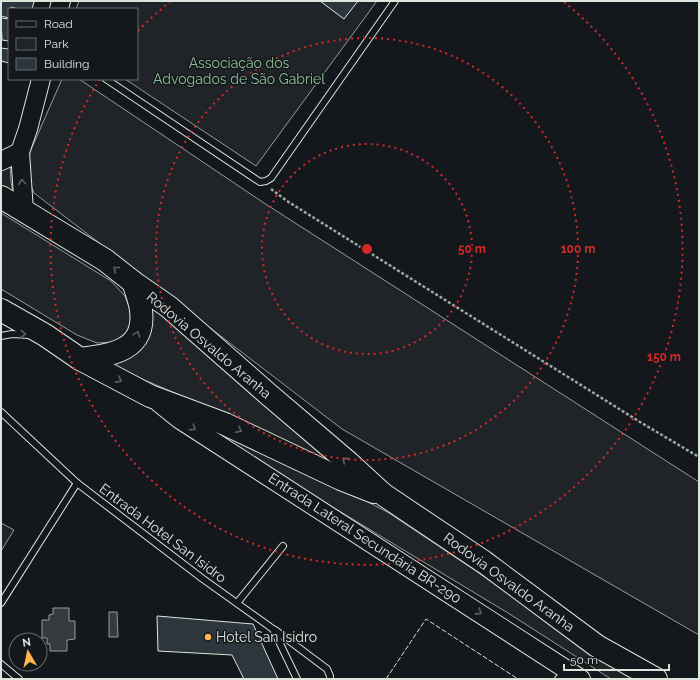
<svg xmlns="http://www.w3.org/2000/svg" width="700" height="680" viewBox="0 0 700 680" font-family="Raleway,sans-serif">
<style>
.green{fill:#202428;stroke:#939e99}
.water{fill:#363b3e;stroke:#939e99}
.building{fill:#2c363c;stroke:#d8e6dc}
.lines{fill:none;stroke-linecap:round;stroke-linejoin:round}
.lane-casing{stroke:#d8e6dc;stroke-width:8}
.secondary-casing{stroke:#d8e6dc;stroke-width:20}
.highway-casing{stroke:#d8e6dc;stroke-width:24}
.path{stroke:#9da8a2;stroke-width:2.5;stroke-dasharray:3 2;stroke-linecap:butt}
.lane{stroke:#14181c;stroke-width:6}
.secondary{stroke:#14181c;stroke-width:18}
.highway{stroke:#14181c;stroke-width:22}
.fence{stroke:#d8e6dc;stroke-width:1;stroke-dasharray:5 2;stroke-linecap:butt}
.oneway{stroke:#59605f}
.ring{fill:none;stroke:#d62828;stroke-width:2;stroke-dasharray:2 4}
.poi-dot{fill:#ffb74d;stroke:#14181c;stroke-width:1.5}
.labels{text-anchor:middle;stroke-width:3;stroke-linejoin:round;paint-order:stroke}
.park-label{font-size:14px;fill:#8ac095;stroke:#14181c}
.street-label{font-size:14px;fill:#d8e6dc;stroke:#14181c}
.poi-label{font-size:14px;fill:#d8e6dc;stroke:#14181c;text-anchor:start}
.centre{fill:#d62828;stroke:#14181c;stroke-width:2}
.ring-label{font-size:12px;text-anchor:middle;font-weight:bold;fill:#d62828;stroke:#14181c;stroke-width:3;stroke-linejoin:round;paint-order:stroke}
</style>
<rect width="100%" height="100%" fill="#14181c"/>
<!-- green -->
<g class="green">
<path d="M 79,1 L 377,1 L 256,166 L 125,79 L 137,79 L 137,9 L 76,9 Z"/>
<path d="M 62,79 L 79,79 L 264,203 L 699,482 L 699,635 L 342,429 L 34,193 L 27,176 L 30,152 Z"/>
<path d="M 10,162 L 11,182 L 14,198 L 1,190 L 1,170 Z"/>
<path d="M 1,213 L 111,281 L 125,296 L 134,320 L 126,334 L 116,342 L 97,343 L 77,335 L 1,289 Z"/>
<path d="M 150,306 L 224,369 L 358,477 L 236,419 L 107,364 Z"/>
<path d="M 176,409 L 353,494 L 389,513 L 591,648 L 643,679 L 611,679 L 508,613 L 306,491 Z"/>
<path d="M 1,523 L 14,530 L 1,551 Z"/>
</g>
<!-- water -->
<g class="water">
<path d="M 53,608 L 69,608 L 69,621 L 75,621 L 75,639 L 67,640 L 67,651 L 50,651 L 50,644 L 47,644 L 47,638 L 42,638 L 42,620 L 49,620 L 49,615 L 53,614 Z"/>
<path d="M 109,612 L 117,612 L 118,637 L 109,637 Z"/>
</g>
<!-- building -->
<g class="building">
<path d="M 1,1 L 31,1 L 34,2 L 32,9 L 19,9 L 11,7 L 11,9 L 9,9 L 9,18 L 1,16 Z"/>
<path d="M 320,1 L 358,1 L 344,19 Z"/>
<path d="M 1,18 L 9,19 L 9,41 L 2,40 Z"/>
<path d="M 1,48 L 9,49 L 9,63 L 1,61 Z"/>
<path d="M 157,616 L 253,624 L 278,679 L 244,679 L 232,655 L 158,651 Z"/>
</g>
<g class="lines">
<defs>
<g id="lane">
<path d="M 106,79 L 260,182 L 266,181 L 271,178 L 395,1"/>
<path d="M 1,336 L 12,334 L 29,335"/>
<path d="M 1,412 L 77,483 L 203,579 L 273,629 L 297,679"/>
<path d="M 1,603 L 77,483"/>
<path d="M 237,603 L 283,546"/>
<path d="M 275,630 L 327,669 L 330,676 L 330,679"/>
<path d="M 1,664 L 19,679"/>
<path d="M 558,679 L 565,670"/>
</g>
<g id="secondary">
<path d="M 59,9 L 61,1"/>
<path d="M 1,161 L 20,152"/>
<path d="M 24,211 L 20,152 L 28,129 L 41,79"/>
<path d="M 159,403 L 179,419 L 581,679"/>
</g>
<g id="highway">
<path d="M 1,197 L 105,260 L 133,282 L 169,307 L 268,394 L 349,463 L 384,495 L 484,562 L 597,646 L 656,679"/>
<path d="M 1,310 L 45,335 L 80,359 L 150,396 L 225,424 L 341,479 L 374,492"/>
<path d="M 80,359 C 111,355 146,351 141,310 C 140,301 136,291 133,282"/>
</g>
</defs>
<!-- lane casing -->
<use href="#lane" class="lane-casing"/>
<!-- secondary casing -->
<use href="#secondary" class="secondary-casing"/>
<!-- highway casing -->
<use href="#highway" class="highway-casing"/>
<!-- path -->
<path class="path" d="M 271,189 L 287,201 L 640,422 L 699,457"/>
<!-- lane -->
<use href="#lane" class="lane"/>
<!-- secondary -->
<use href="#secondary" class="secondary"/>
<!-- highway -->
<use href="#highway" class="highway"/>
<!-- fence -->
<path class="fence" d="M 386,679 L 426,619 L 518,679"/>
</g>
<!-- one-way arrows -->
<defs><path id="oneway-chevron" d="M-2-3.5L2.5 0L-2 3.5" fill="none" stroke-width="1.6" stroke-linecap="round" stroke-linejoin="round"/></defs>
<g class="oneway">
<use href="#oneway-chevron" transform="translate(22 182) rotate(-95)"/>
<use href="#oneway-chevron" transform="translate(116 269) rotate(-141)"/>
<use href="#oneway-chevron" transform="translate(23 334) rotate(3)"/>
<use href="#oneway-chevron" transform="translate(137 334) rotate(-70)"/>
<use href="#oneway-chevron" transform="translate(119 380) rotate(28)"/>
<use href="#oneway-chevron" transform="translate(193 428) rotate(32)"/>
<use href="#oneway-chevron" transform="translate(239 430) rotate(26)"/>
<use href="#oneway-chevron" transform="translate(345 460) rotate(-139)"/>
<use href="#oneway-chevron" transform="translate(479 612) rotate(33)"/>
</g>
<!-- distance rings -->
<g class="ring">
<circle cx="367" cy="249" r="105"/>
<circle cx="367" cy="249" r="211"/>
<path d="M138 31A316 316 0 0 1 170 2M564 2A316 316 0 1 1 100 79"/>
</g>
<!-- markers -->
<circle class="poi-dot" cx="208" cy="637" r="4"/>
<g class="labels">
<!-- park labels -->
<g class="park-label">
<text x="239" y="68">Associação dos<tspan x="239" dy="16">Advogados de São Gabriel</tspan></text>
</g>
<!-- street labels -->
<g class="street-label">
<text transform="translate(209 345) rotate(40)" y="5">Rodovia Osvaldo Aranha</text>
<text transform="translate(163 533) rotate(37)" y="5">Entrada Hotel San Isidro</text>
<text transform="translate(365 538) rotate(33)" y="5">Entrada Lateral Secundária BR-290</text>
<text transform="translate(509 582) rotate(36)" y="5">Rodovia Osvaldo Aranha</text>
</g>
<!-- poi labels -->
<g class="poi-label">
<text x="216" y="642">Hotel San Isidro</text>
</g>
</g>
<circle cx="367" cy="249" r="6" class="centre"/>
<g class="ring-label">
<text x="472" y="253">50 m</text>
<text x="578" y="253">100 m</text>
<text x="664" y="361">150 m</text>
</g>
<!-- border -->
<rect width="700" height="680" fill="none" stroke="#d8e6dc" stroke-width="4"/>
<!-- legend -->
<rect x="8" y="8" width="130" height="72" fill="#14181c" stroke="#626a69"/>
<rect x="16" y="21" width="20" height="6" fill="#14181c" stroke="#626a69"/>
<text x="44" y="28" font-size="12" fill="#d8e6dc">Road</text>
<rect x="16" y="38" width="20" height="12" fill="#202428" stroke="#626a69"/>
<text x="44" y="48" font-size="12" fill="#d8e6dc">Park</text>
<rect x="16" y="58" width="20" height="12" fill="#2c363c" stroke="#626a69"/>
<text x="44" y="68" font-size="12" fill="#d8e6dc">Building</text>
<!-- north arrow -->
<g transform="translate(28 652) rotate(351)"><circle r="19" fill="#14181c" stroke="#626a69"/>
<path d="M0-3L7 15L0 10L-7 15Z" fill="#ffb74d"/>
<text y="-6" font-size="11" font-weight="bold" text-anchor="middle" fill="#d8e6dc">N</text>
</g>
<!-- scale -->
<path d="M564 664v6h105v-6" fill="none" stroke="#d8e6dc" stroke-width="2"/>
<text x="570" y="664" font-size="12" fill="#d8e6dc" stroke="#14181c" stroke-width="3" paint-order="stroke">50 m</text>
</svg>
